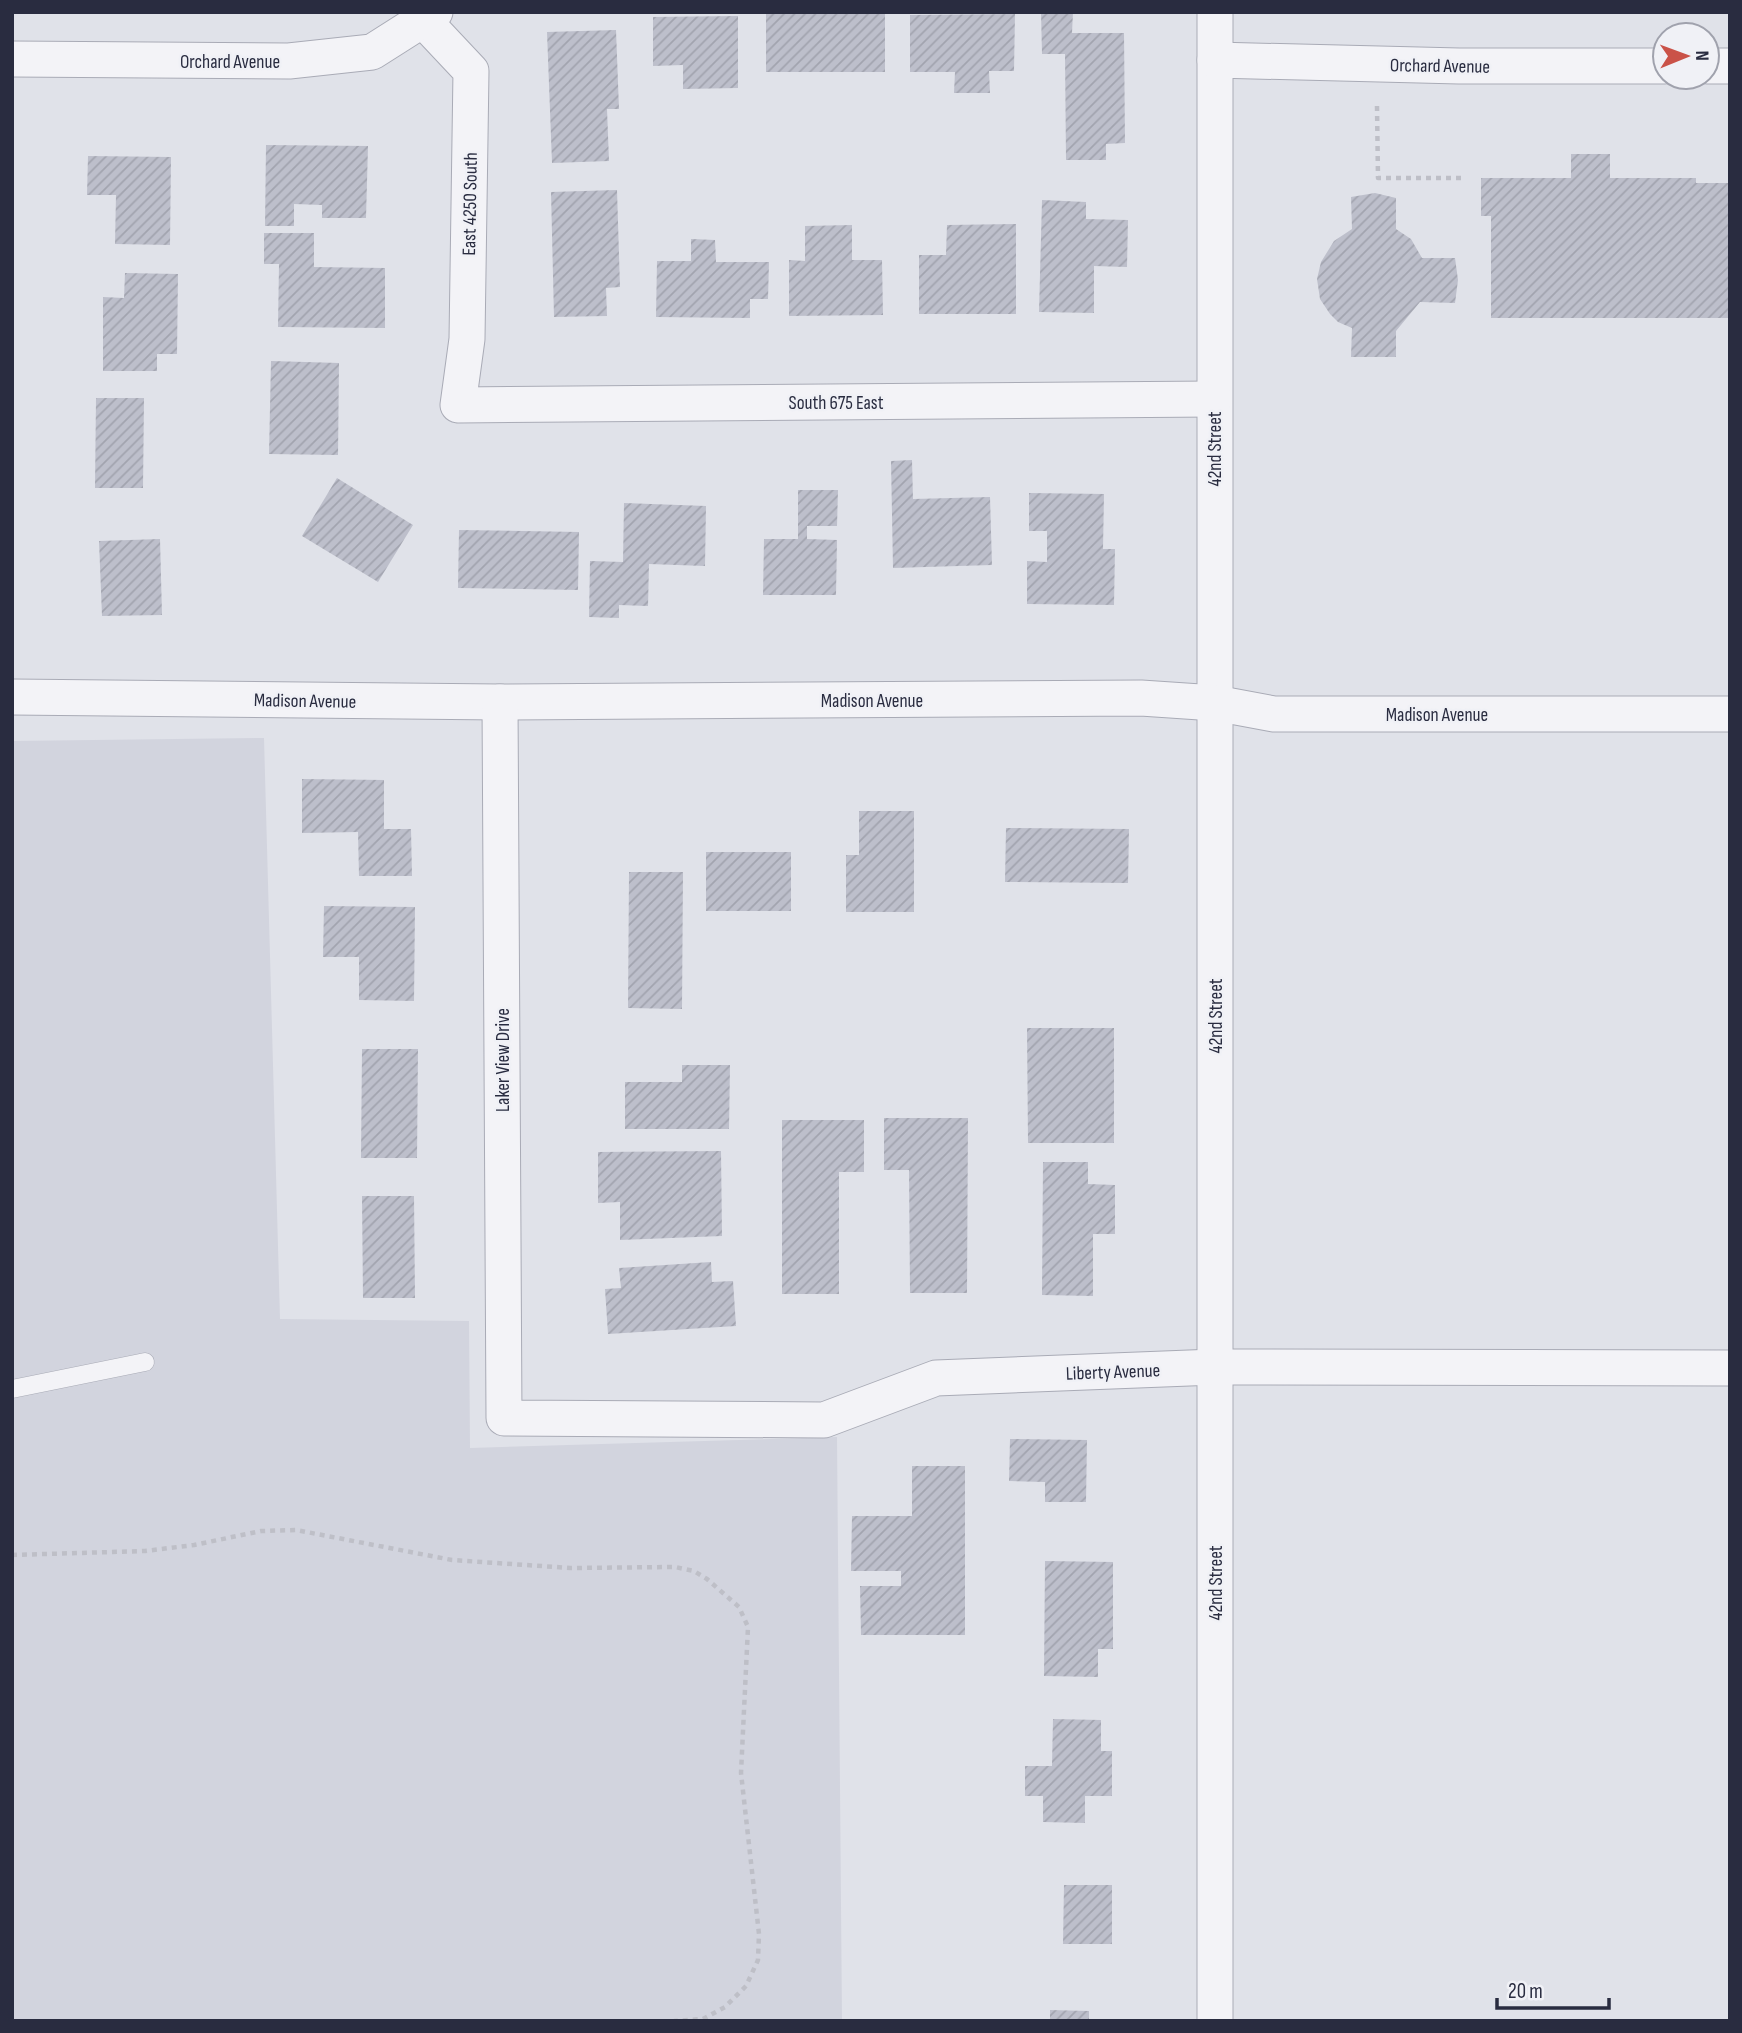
<svg xmlns="http://www.w3.org/2000/svg" width="1742" height="2033" viewBox="0 0 1742 2033" font-family="'Sofia Sans Condensed',sans-serif">
<style>
.built{fill:#d2d4de}
.building{fill:url(#building-hatch)}
.lines{fill:none;stroke-linecap:round;stroke-linejoin:round}
.service-casing{stroke:#a9abb6;stroke-width:19}
.minor-casing{stroke:#a9abb6;stroke-width:37}
.path{stroke:#bebfc7;stroke-width:4.5;stroke-dasharray:5 5;stroke-linecap:butt}
.service{stroke:#f3f3f7;stroke-width:18}
.minor{stroke:#f3f3f7;stroke-width:35}
.labels{text-anchor:middle;stroke-width:5;stroke-linejoin:round;paint-order:stroke}
.street-label{font-size:19px;fill:#292c40;stroke:#f0f1f6}
</style>
<defs>
<pattern id="building-hatch" width="6" height="6" patternUnits="userSpaceOnUse" patternTransform="scale(1.75)"><rect width="6" height="6" fill="#bdbfcb"/><path d="M-1 1l2-2M0 6l6-6M5 7l2-2" fill="none" stroke="#a2a4af"/></pattern>
</defs>
<rect width="100%" height="100%" fill="#e0e2e9"/>
<!-- built -->
<path class="built" d="M 264,738 L 280,1319 L 469,1321 L 470,1448 L 837,1437 L 842,2021 L 12,2021 L 12,741 Z"/>
<!-- building -->
<g class="building">
<path d="M 1041,12 L 1073,12 L 1072,33 L 1124,33 L 1125,143 L 1106,144 L 1106,160 L 1066,160 L 1065,54 L 1042,54 Z"/>
<path d="M 766,13 L 885,14 L 885,72 L 766,72 Z"/>
<path d="M 1015,14 L 1014,71 L 989,71 L 990,93 L 954,93 L 955,72 L 910,72 L 910,15 Z"/>
<path d="M 738,16 L 738,88 L 683,89 L 683,65 L 653,66 L 653,17 Z"/>
<path d="M 616,30 L 619,109 L 607,109 L 609,161 L 552,163 L 547,32 Z"/>
<path d="M 266,145 L 368,146 L 366,218 L 322,218 L 322,205 L 294,204 L 294,226 L 265,226 Z"/>
<path d="M 1571,154 L 1610,154 L 1610,178 L 1696,178 L 1696,183 L 1730,183 L 1730,318 L 1491,318 L 1491,216 L 1481,216 L 1481,178 L 1571,178 Z"/>
<path d="M 88,156 L 171,157 L 170,245 L 115,244 L 116,195 L 87,195 Z"/>
<path d="M 617,190 L 620,287 L 606,288 L 607,316 L 554,317 L 551,192 Z"/>
<path d="M 1375,193 L 1396,198 L 1396,229 L 1411,239 L 1422,258 L 1455,258 L 1458,280 L 1455,303 L 1420,302 L 1396,331 L 1396,357 L 1351,357 L 1352,328 L 1338,322 L 1330,314 L 1320,299 L 1317,279 L 1321,262 L 1334,241 L 1352,229 L 1351,197 Z"/>
<path d="M 1042,200 L 1086,202 L 1086,219 L 1128,220 L 1127,267 L 1094,266 L 1094,313 L 1039,312 Z"/>
<path d="M 1016,224 L 1016,314 L 919,314 L 919,255 L 946,255 L 947,225 Z"/>
<path d="M 852,225 L 852,260 L 882,260 L 883,315 L 789,316 L 789,260 L 805,261 L 805,226 Z"/>
<path d="M 264,233 L 314,233 L 314,267 L 385,268 L 385,328 L 278,327 L 279,264 L 264,264 Z"/>
<path d="M 691,239 L 715,240 L 716,262 L 769,262 L 768,299 L 750,299 L 750,318 L 656,317 L 657,261 L 691,261 Z"/>
<path d="M 125,273 L 178,274 L 177,354 L 157,354 L 157,371 L 103,371 L 103,297 L 124,298 Z"/>
<path d="M 271,361 L 339,363 L 338,455 L 269,454 Z"/>
<path d="M 96,398 L 144,398 L 143,488 L 95,488 Z"/>
<path d="M 912,460 L 913,499 L 990,497 L 992,565 L 893,568 L 891,461 Z"/>
<path d="M 337,478 L 413,525 L 378,582 L 302,536 Z"/>
<path d="M 798,490 L 838,490 L 837,526 L 807,526 L 807,539 L 837,540 L 836,595 L 763,595 L 764,539 L 798,539 Z"/>
<path d="M 1029,493 L 1104,494 L 1103,549 L 1115,549 L 1114,605 L 1027,604 L 1027,561 L 1047,562 L 1047,531 L 1029,531 Z"/>
<path d="M 624,503 L 706,506 L 705,566 L 649,564 L 648,606 L 619,605 L 619,618 L 589,617 L 590,561 L 623,562 Z"/>
<path d="M 459,530 L 579,532 L 578,590 L 458,588 Z"/>
<path d="M 160,539 L 162,615 L 102,616 L 99,541 Z"/>
<path d="M 302,779 L 384,780 L 384,829 L 411,829 L 412,876 L 359,876 L 358,832 L 302,833 Z"/>
<path d="M 859,811 L 914,811 L 914,912 L 846,912 L 846,855 L 859,855 Z"/>
<path d="M 1006,828 L 1129,829 L 1128,883 L 1005,882 Z"/>
<rect x="706" y="852" width="85" height="59"/>
<path d="M 629,872 L 683,872 L 682,1009 L 628,1008 Z"/>
<path d="M 324,906 L 415,907 L 414,1001 L 359,1000 L 359,957 L 323,957 Z"/>
<path d="M 1027,1028 L 1114,1028 L 1114,1143 L 1028,1143 Z"/>
<path d="M 362,1049 L 418,1049 L 417,1158 L 361,1158 Z"/>
<path d="M 682,1065 L 730,1065 L 729,1129 L 625,1129 L 625,1082 L 682,1082 Z"/>
<path d="M 884,1118 L 968,1118 L 967,1293 L 910,1293 L 909,1170 L 884,1170 Z"/>
<path d="M 782,1120 L 864,1120 L 864,1172 L 839,1172 L 839,1294 L 782,1294 Z"/>
<path d="M 721,1151 L 722,1236 L 620,1240 L 620,1202 L 598,1203 L 598,1152 Z"/>
<path d="M 1043,1162 L 1088,1162 L 1088,1184 L 1115,1185 L 1115,1234 L 1093,1234 L 1093,1296 L 1042,1295 Z"/>
<path d="M 362,1196 L 414,1196 L 415,1298 L 363,1298 Z"/>
<path d="M 711,1262 L 712,1282 L 733,1281 L 736,1326 L 608,1334 L 605,1289 L 621,1288 L 619,1268 Z"/>
<path d="M 1010,1439 L 1087,1440 L 1086,1502 L 1045,1502 L 1045,1482 L 1009,1481 Z"/>
<path d="M 912,1466 L 965,1466 L 965,1635 L 861,1635 L 860,1586 L 901,1586 L 901,1571 L 851,1571 L 852,1516 L 912,1516 Z"/>
<path d="M 1045,1561 L 1113,1562 L 1113,1649 L 1098,1649 L 1098,1677 L 1044,1676 Z"/>
<path d="M 1053,1719 L 1101,1720 L 1101,1751 L 1112,1751 L 1112,1796 L 1085,1796 L 1085,1823 L 1043,1822 L 1043,1796 L 1025,1796 L 1025,1766 L 1052,1766 Z"/>
<path d="M 1064,1885 L 1112,1885 L 1112,1944 L 1063,1944 Z"/>
<path d="M 1050,2010 L 1089,2011 L 1089,2021 L 1050,2021 Z"/>
</g>
<g class="lines">
<defs>
<path id="service" d="M 12,1389 L 145,1362"/>
<g id="minor">
<path d="M 1215,12 L 1215,2021"/>
<path d="M 424,21 L 471,71 L 467,339 L 458,405 L 1214,399"/>
<path d="M 12,59 L 289,61 L 372,52 L 435,12"/>
<path d="M 1215,60 L 1459,66 L 1665,66"/>
<path d="M 1707,66 L 1730,66"/>
<path d="M 12,697 L 500,702 L 1141,698 L 1215,703 L 1274,714 L 1730,714"/>
<path d="M 500,702 L 504,1418 L 824,1420 L 936,1378 L 1215,1367 L 1730,1368"/>
</g>
</defs>
<!-- service casing -->
<use href="#service" class="service-casing"/>
<!-- minor casing -->
<use href="#minor" class="minor-casing"/>
<!-- path -->
<g class="path">
<path d="M 1377,106 L 1378,178 L 1462,178"/>
<path d="M 12,1555 L 145,1551 L 194,1545 L 261,1531 L 296,1530 L 452,1560 L 570,1568 L 675,1567 L 694,1571 L 707,1579 L 739,1607 L 748,1627 L 741,1773 L 759,1934 L 758,1960 L 746,1986 L 725,2007 L 703,2019 L 674,2021"/>
</g>
<!-- service -->
<use href="#service" class="service"/>
<!-- minor -->
<use href="#minor" class="minor"/>
</g>
<g class="labels">
<!-- street labels -->
<g class="street-label">
<text x="230" y="68">Orchard Avenue</text>
<text transform="translate(1440 65) rotate(1)" y="7">Orchard Avenue</text>
<text transform="translate(469 204) rotate(-89)" y="7">East 4250 South</text>
<text x="836" y="409">South 675 East</text>
<text transform="translate(1214 449) rotate(-90)" y="7">42nd Street</text>
<text transform="translate(305 700) rotate(1)" y="7">Madison Avenue</text>
<text x="872" y="707">Madison Avenue</text>
<text x="1437" y="721">Madison Avenue</text>
<text transform="translate(1215 1016) rotate(-90)" y="7">42nd Street</text>
<text transform="translate(502 1060) rotate(-90)" y="7">Laker View Drive</text>
<text transform="translate(1113 1371) rotate(-2)" y="7">Liberty Avenue</text>
<text transform="translate(1215 1583) rotate(-90)" y="7">42nd Street</text>
</g>
</g>
<!-- border -->
<rect width="1742" height="2033" fill="none" stroke="#292c40" stroke-width="28"/>
<!-- north arrow -->
<g transform="translate(1686 56) rotate(89)"><circle r="33" fill="#f0f1f6" stroke="#a0a2ad" stroke-width="2"/>
<path d="M0-5L12 26L0 18L-12 26Z" fill="#ca5248"/>
<text y="-10" font-size="19" font-weight="bold" text-anchor="middle" fill="#292c40">N</text>
</g>
<!-- scale -->
<path d="M1497 1998v10h112v-10" fill="none" stroke="#292c40" stroke-width="3.5"/>
<text x="1508" y="1998" font-size="21" fill="#292c40" stroke="#f0f1f6" stroke-width="5" paint-order="stroke">20 m</text>
</svg>
